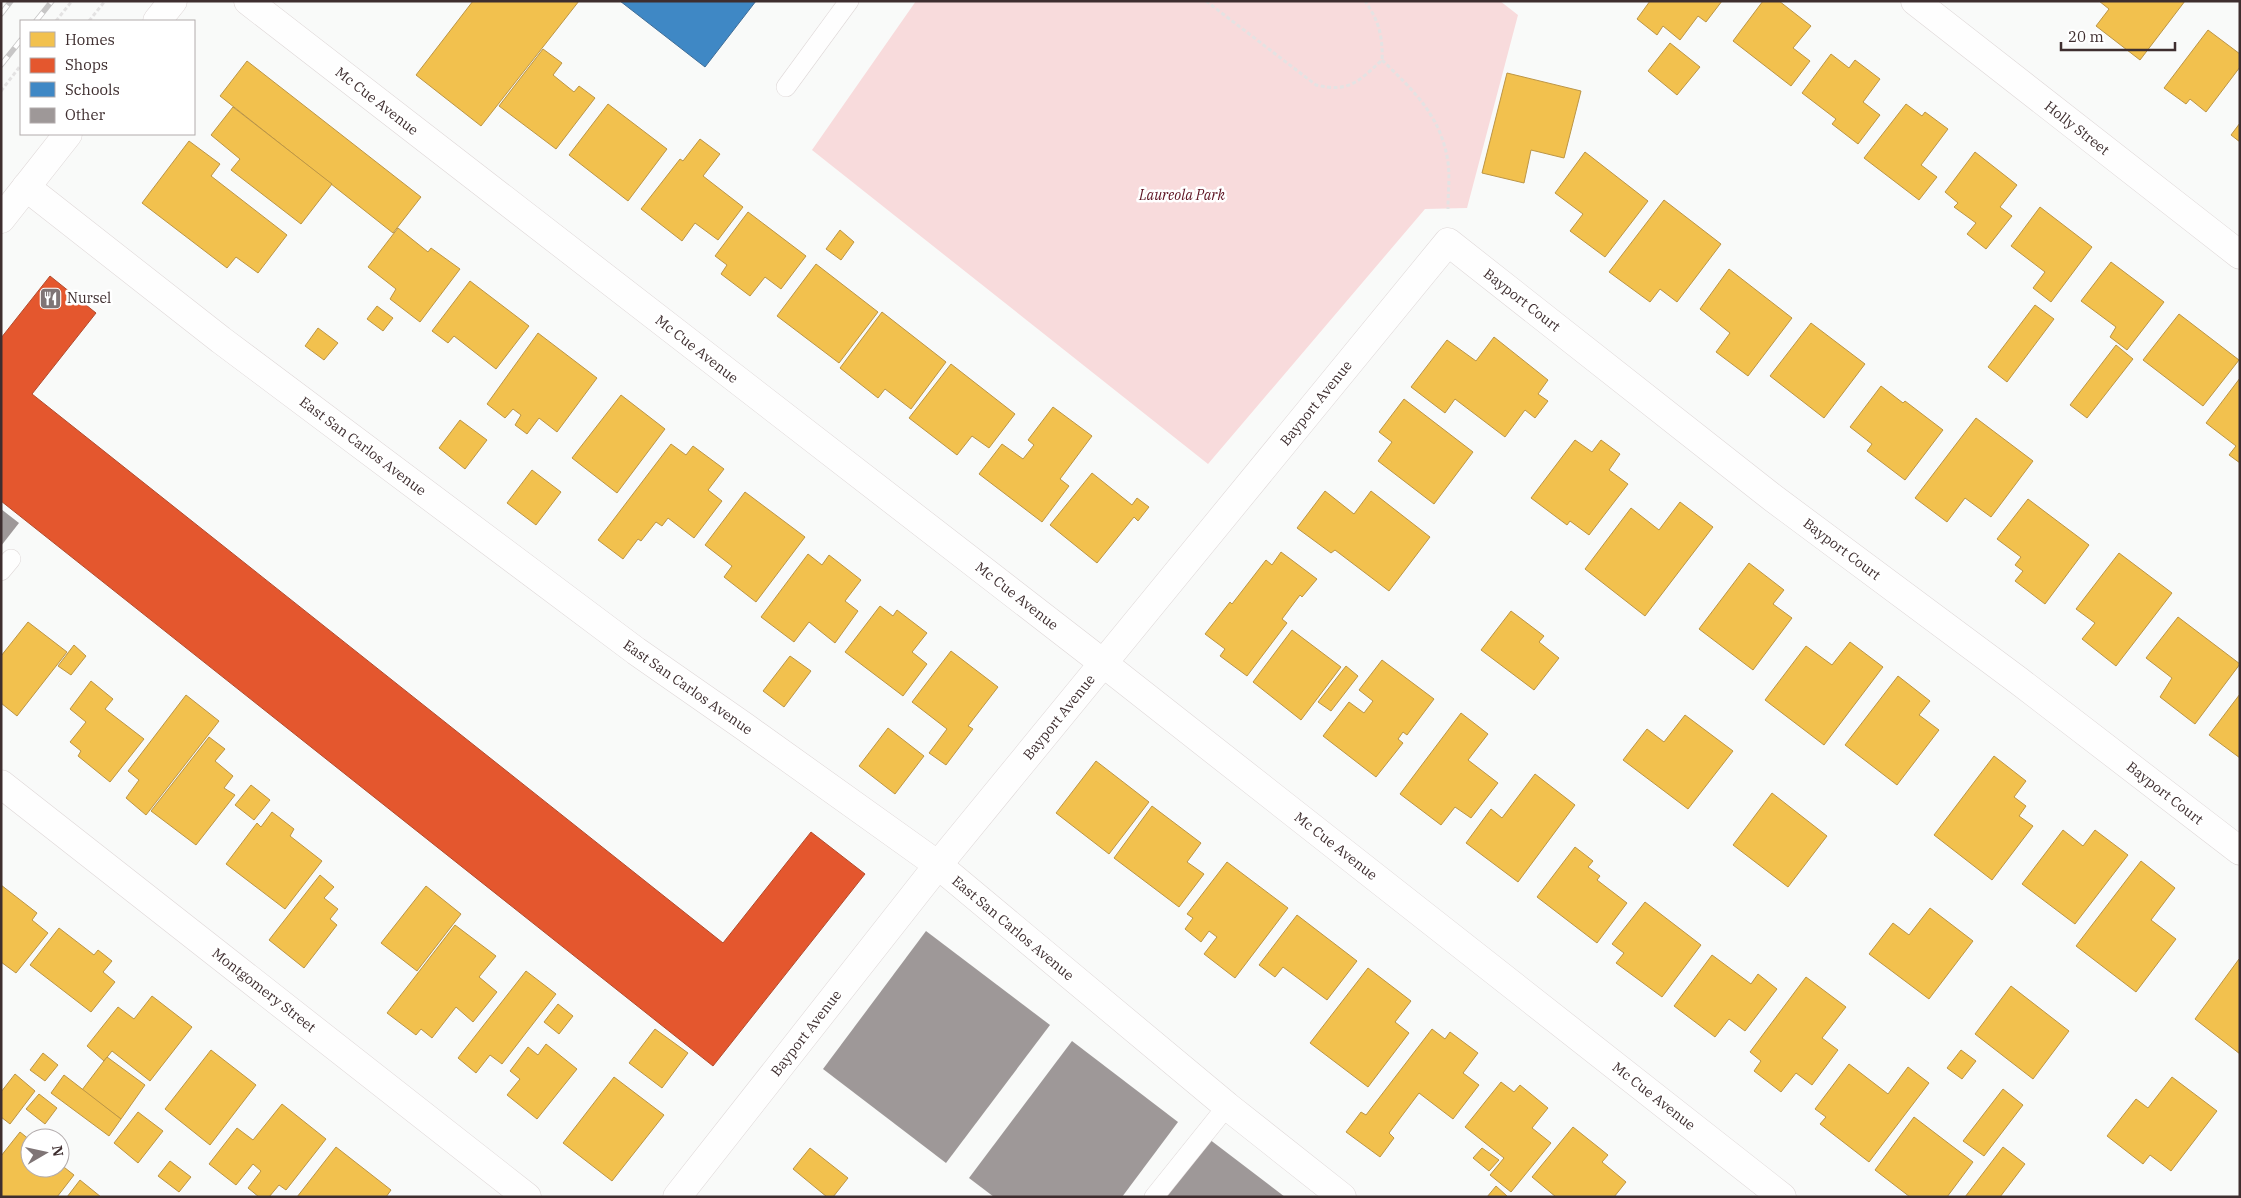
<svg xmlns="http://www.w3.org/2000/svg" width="2241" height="1198" viewBox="0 0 2241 1198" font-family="'IBM Plex Serif',serif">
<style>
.park{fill:#f8dbdc}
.homes{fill:#f2c14e;stroke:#bc9545}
.shops{fill:#e4572e;stroke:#b24b2e}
.schools{fill:#3f88c5;stroke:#3f6d98}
.building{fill:#9e9898}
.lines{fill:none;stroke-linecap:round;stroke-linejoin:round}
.service-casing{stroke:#ded7d7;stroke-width:20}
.minor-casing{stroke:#ded7d7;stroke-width:29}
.secondary-casing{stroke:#ded7d7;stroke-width:29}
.path{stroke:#e4e3e3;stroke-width:3;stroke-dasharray:4 2.5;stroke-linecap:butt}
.service{stroke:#fefefe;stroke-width:19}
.minor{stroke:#fefefe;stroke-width:28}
.secondary{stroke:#fefefe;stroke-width:28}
.rail-casing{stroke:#c7c6c6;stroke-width:5.5}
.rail{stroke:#fff;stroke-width:4;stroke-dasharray:11;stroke-linecap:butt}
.labels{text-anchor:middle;stroke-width:5;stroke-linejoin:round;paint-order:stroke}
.street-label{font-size:14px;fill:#3e2e2f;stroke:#fff}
.park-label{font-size:14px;font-style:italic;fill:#5d1321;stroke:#fff}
.poi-label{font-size:14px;fill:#3e2e2f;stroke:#fff;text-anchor:start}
</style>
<rect width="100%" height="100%" fill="#f9faf9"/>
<!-- park -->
<path class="park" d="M 916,1 L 1500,1 L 1518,15 L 1467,208 L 1425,209 L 1208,464 L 812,150 Z"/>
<!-- homes -->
<g class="homes">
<path d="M 473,1 L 579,1 L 481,126 L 416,75 Z"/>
<path d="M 1650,1 L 1722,1 L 1706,22 L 1698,16 L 1680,40 L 1663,26 L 1657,35 L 1637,19 Z"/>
<path d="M 1763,1 L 1779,1 L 1811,26 L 1793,48 L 1810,61 L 1791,86 L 1733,41 Z"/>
<path d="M 2099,1 L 2185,1 L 2140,60 L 2096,26 L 2109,9 Z"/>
<path d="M 2208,30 L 2240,54 L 2240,67 L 2206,112 L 2190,99 L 2186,104 L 2164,88 Z"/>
<path d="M 1670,43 L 1700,67 L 1677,95 L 1648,71 Z"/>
<path d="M 543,49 L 562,63 L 553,75 L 574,92 L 579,86 L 595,98 L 556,149 L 499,106 Z"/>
<path d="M 1831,54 L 1849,68 L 1855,60 L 1880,79 L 1863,102 L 1880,115 L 1858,144 L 1832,124 L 1836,119 L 1802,93 Z"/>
<path d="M 247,61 L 421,197 L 393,233 L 220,96 Z"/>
<path d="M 1507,73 L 1581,91 L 1564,158 L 1531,150 L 1524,183 L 1482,173 Z"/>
<path d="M 608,104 L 667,149 L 628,201 L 569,155 Z"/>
<path d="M 1906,104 L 1922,116 L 1925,112 L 1948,129 L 1921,165 L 1937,177 L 1919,200 L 1864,158 Z"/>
<path d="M 233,107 L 332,184 L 301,224 L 231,170 L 240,159 L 211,135 Z"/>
<path d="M 2240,123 L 2240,142 L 2231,135 Z"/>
<path d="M 700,139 L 720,154 L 703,176 L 743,207 L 718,240 L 695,223 L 682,241 L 641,209 L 680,159 L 683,161 Z"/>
<path d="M 189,141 L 220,164 L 211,176 L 287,235 L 258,273 L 236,257 L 227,268 L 142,203 Z"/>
<path d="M 1585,152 L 1648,201 L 1605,257 L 1570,231 L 1583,214 L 1555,193 Z"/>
<path d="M 1975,152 L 2017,185 L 2000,207 L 2012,216 L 1986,249 L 1967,234 L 1976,223 L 1954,207 L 1958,203 L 1945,192 Z"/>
<path d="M 1664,200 L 1721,244 L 1677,302 L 1660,289 L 1650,302 L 1609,272 Z"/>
<path d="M 2040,207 L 2092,247 L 2051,302 L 2033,288 L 2045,272 L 2011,246 Z"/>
<path d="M 748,212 L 806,256 L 781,289 L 765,277 L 750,296 L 721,274 L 727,265 L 715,256 Z"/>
<path d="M 398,228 L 428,252 L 431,248 L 460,269 L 420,322 L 390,299 L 396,289 L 368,267 Z"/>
<path d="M 840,230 L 854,242 L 841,260 L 826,249 Z"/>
<path d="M 2111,262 L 2164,302 L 2127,350 L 2110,337 L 2116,327 L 2081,301 Z"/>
<path d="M 816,264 L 878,312 L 839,363 L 777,316 Z"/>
<path d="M 1729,269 L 1792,318 L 1748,376 L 1716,352 L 1730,333 L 1700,309 Z"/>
<path d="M 470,281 L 529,326 L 496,369 L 454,336 L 448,343 L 432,331 Z"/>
<path d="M 2035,305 L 2054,319 L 2007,382 L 1988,367 Z"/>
<path d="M 377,306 L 393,318 L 383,331 L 367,319 Z"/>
<path d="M 882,312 L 946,362 L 911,409 L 885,389 L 878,398 L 840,368 Z"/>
<path d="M 2179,314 L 2239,360 L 2203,406 L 2143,360 Z"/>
<path d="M 1811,323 L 1865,364 L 1824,418 L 1770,376 Z"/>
<path d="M 318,328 L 338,343 L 324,360 L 305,346 Z"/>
<path d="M 538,333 L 597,378 L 557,432 L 539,418 L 527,434 L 515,425 L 521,415 L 513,409 L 505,418 L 487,404 Z"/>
<path d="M 1494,337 L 1548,380 L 1538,394 L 1548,401 L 1535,418 L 1525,410 L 1505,437 L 1455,399 L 1445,413 L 1411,387 L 1447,340 L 1476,361 Z"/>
<path d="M 2116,345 L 2133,359 L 2087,418 L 2070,405 Z"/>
<path d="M 951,364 L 1015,414 L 989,448 L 972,436 L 957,455 L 909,418 Z"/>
<path d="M 2240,378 L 2240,463 L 2229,455 L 2236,446 L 2206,423 Z"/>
<path d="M 1881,386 L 1903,403 L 1905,401 L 1943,430 L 1905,480 L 1867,451 L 1872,444 L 1850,427 Z"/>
<path d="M 621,395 L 665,429 L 617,493 L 572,458 Z"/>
<path d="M 1404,399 L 1473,452 L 1434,504 L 1378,461 L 1392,442 L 1379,432 Z"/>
<path d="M 1053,407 L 1092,436 L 1060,479 L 1069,486 L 1042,522 L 979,474 L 1002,444 L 1023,459 L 1034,445 L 1028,440 Z"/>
<path d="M 1976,418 L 2033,461 L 1991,517 L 1965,498 L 1947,522 L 1915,498 Z"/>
<path d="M 460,420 L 487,440 L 465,469 L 439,448 Z"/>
<path d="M 1575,440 L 1592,452 L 1601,440 L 1620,454 L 1609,470 L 1628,484 L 1589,535 L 1570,521 L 1567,525 L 1531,498 Z"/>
<path d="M 671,444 L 686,455 L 693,446 L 724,469 L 708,490 L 722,501 L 694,538 L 668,518 L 662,526 L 656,522 L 641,541 L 638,539 L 623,559 L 598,540 Z"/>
<path d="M 532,470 L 561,492 L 536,525 L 507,503 Z"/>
<path d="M 1092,473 L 1132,505 L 1137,498 L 1149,507 L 1138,521 L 1134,517 L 1097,563 L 1050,525 Z"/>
<path d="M 1325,491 L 1354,514 L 1371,491 L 1430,537 L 1389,591 L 1335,550 L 1331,553 L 1297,528 Z"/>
<path d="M 745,492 L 805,537 L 756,602 L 724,577 L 732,566 L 705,545 Z"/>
<path d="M 2028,499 L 2089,545 L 2045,604 L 2015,581 L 2023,571 L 2015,565 L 2021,557 L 1997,539 Z"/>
<path d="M 1680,502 L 1713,527 L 1645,616 L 1585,569 L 1631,508 L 1659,530 Z"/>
<path d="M 1281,552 L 1317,579 L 1302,597 L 1300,595 L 1282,619 L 1287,623 L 1247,676 L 1220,656 L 1225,649 L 1205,634 L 1230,602 L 1232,604 L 1266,560 L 1272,565 Z"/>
<path d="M 2119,553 L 2172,593 L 2116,666 L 2082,639 L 2095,623 L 2076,609 Z"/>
<path d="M 808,554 L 822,565 L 829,555 L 861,580 L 845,601 L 858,611 L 835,643 L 809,622 L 794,642 L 761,617 Z"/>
<path d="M 1749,563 L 1784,590 L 1773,604 L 1792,618 L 1753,670 L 1699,629 Z"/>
<path d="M 880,606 L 893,616 L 897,610 L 927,633 L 912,652 L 927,664 L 903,696 L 845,652 Z"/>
<path d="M 1511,611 L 1544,636 L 1539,642 L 1559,658 L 1534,690 L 1481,650 Z"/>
<path d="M 2178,617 L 2240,664 L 2195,724 L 2160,697 L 2172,678 L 2146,658 Z"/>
<path d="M 28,622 L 67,652 L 17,716 L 1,703 L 1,656 Z"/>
<path d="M 1292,630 L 1341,667 L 1301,720 L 1253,682 Z"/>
<path d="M 1850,642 L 1883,667 L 1824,745 L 1765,700 L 1806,646 L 1832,665 Z"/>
<path d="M 74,645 L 86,656 L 71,675 L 58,666 Z"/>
<path d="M 951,651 L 998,687 L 968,726 L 973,729 L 946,765 L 929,753 L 947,729 L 912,702 Z"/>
<path d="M 790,656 L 811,671 L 784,707 L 763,691 Z"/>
<path d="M 1382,660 L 1434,699 L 1407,735 L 1403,732 L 1398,739 L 1403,743 L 1376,777 L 1323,736 L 1349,702 L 1364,713 L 1373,701 L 1359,690 Z"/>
<path d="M 1346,666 L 1358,676 L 1331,711 L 1318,702 Z"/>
<path d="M 1898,676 L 1930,701 L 1919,715 L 1939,730 L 1897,785 L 1845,745 Z"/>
<path d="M 91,681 L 113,699 L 105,709 L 144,739 L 110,782 L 78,756 L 81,751 L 70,742 L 86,722 L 70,709 Z"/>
<path d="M 2240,694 L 2240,758 L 2209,735 Z"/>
<path d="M 186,695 L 219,721 L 146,815 L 126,798 L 139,780 L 128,771 Z"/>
<path d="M 1461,713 L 1488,734 L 1468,760 L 1498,783 L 1471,818 L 1455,807 L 1441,825 L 1400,794 Z"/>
<path d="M 1685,715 L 1733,751 L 1688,809 L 1623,760 L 1647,729 L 1664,742 Z"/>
<path d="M 888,728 L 924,756 L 895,794 L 859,766 Z"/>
<path d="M 209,737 L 225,749 L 215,761 L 233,776 L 224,788 L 235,795 L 196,845 L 151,811 Z"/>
<path d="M 1994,756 L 2026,781 L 2014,797 L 2026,806 L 2019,816 L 2033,826 L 1992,880 L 1934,835 Z"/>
<path d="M 1096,761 L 1149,802 L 1109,854 L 1056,813 Z"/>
<path d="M 1535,774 L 1575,805 L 1518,882 L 1466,843 L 1491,809 L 1502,818 Z"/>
<path d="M 251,785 L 270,800 L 254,820 L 235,805 Z"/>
<path d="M 1772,793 L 1827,836 L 1788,887 L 1733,845 Z"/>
<path d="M 1152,806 L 1201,843 L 1187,862 L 1204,874 L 1179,907 L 1114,858 Z"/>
<path d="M 272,812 L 294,829 L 290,836 L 322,861 L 285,909 L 226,864 L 257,823 L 261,827 Z"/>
<path d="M 2063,830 L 2083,846 L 2095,830 L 2128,855 L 2075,924 L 2022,884 Z"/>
<path d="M 1575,847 L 1593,861 L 1588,867 L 1600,876 L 1597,880 L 1627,903 L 1597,943 L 1537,897 Z"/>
<path d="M 2141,861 L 2175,888 L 2151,920 L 2176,939 L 2136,992 L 2076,946 Z"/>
<path d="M 1227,862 L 1288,908 L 1235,978 L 1204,954 L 1217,937 L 1209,931 L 1201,942 L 1185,929 L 1193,918 L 1187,914 Z"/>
<path d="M 320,875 L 334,887 L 324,898 L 338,909 L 330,919 L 337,925 L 304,968 L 269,940 Z"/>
<path d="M 1,885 L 37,913 L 32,920 L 48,933 L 16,973 L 1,962 Z"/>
<path d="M 426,886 L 461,914 L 417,971 L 381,943 Z"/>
<path d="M 1645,902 L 1701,945 L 1662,997 L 1616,963 L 1624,953 L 1612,944 Z"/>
<path d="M 1930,908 L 1973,941 L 1929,999 L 1869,954 L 1893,923 L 1909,935 Z"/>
<path d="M 1297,915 L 1357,961 L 1327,1000 L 1283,967 L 1275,977 L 1259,965 Z"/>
<path d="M 455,925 L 496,956 L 479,977 L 497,992 L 473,1022 L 456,1007 L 432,1038 L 421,1029 L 416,1035 L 387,1013 Z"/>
<path d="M 59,928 L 94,955 L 98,950 L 112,961 L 103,972 L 115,982 L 91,1012 L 30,965 Z"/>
<path d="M 1712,955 L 1751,984 L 1758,974 L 1777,989 L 1745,1031 L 1729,1019 L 1715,1037 L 1674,1006 Z"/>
<path d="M 2239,959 L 2240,959 L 2240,1054 L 2195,1019 Z"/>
<path d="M 1368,968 L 1411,1001 L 1395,1022 L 1409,1033 L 1368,1087 L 1310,1043 Z"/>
<path d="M 526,971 L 556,994 L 502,1064 L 490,1055 L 476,1073 L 458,1058 Z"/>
<path d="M 1806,977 L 1846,1007 L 1822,1038 L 1838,1050 L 1812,1085 L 1796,1073 L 1781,1092 L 1754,1071 L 1761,1061 L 1750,1052 Z"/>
<path d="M 2011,986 L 2069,1031 L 2033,1079 L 1975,1034 Z"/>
<path d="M 152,996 L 192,1027 L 150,1081 L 112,1051 L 104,1061 L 87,1046 L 118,1007 L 134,1019 Z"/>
<path d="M 558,1004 L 573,1016 L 559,1034 L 544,1022 Z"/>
<path d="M 655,1029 L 688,1053 L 662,1088 L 629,1063 Z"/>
<path d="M 1432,1029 L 1445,1039 L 1450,1032 L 1478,1053 L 1463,1073 L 1479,1085 L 1453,1119 L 1419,1093 L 1389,1133 L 1394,1138 L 1380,1157 L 1346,1132 L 1361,1112 L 1366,1115 Z"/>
<path d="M 546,1044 L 577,1069 L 537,1119 L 507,1095 L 520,1079 L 510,1071 L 528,1047 L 538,1055 Z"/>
<path d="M 211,1050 L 256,1085 L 210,1145 L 165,1109 Z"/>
<path d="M 1961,1050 L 1976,1061 L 1962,1079 L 1947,1068 Z"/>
<path d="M 43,1053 L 58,1065 L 45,1081 L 30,1070 Z"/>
<path d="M 107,1057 L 145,1085 L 121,1119 L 82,1090 Z"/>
<path d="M 1849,1064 L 1888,1094 L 1908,1067 L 1929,1083 L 1869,1162 L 1820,1124 L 1826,1117 L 1815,1109 Z"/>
<path d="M 15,1074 L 35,1091 L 10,1124 L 1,1117 L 1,1092 Z"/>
<path d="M 64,1075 L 121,1119 L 109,1136 L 51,1093 Z"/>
<path d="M 614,1077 L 664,1115 L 612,1181 L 563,1143 Z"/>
<path d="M 2172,1077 L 2217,1111 L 2171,1171 L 2150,1155 L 2143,1164 L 2107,1136 L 2136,1099 L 2148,1108 Z"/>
<path d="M 1501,1082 L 1514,1092 L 1520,1085 L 1548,1108 L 1532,1128 L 1551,1143 L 1511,1192 L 1490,1175 L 1504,1158 L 1465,1127 Z"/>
<path d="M 2003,1089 L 2023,1105 L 1984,1156 L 1963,1141 Z"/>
<path d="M 39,1094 L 57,1108 L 45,1124 L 26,1109 Z"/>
<path d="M 282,1104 L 326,1139 L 286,1190 L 279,1185 L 269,1197 L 259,1197 L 248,1188 L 261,1171 L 253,1164 L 236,1185 L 209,1164 L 237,1128 L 253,1140 Z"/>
<path d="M 138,1112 L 163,1131 L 138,1163 L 114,1143 Z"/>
<path d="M 1914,1117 L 1973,1162 L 1947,1197 L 1910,1197 L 1875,1170 Z"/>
<path d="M 1573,1127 L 1608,1155 L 1602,1162 L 1626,1182 L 1614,1197 L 1556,1197 L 1532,1177 Z"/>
<path d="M 20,1132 L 30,1140 L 30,1168 L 60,1168 L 60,1164 L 74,1175 L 57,1197 L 1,1197 L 1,1156 Z"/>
<path d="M 336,1147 L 391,1190 L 386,1197 L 297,1197 Z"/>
<path d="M 2003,1147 L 2025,1164 L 2000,1197 L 1965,1197 Z"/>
<path d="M 810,1148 L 848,1178 L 833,1197 L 827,1197 L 793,1169 Z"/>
<path d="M 1482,1148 L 1499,1160 L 1489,1171 L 1473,1158 Z"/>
<path d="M 170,1161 L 191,1177 L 179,1192 L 158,1176 Z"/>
<path d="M 80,1180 L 101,1197 L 67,1197 Z"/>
<path d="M 1496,1186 L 1507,1196 L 1506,1197 L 1487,1197 Z"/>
</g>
<!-- shops -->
<path class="shops" d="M 50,276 L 96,313 L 32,394 L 723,943 L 811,832 L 865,874 L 713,1066 L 1,501 L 1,338 Z"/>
<!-- schools -->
<path class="schools" d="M 620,1 L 756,1 L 705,67 Z"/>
<!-- building -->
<g class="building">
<path d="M 1,509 L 19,523 L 1,546 Z"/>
<path d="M 926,931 L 1050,1025 L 946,1163 L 823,1069 Z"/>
<path d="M 1072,1041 L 1178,1122 L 1122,1197 L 994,1197 L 969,1178 Z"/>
<path d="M 1209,1139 L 1285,1197 L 1166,1197 Z"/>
</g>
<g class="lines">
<defs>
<g id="service">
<path d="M 786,87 L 849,1"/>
<path d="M 1,571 L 11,559"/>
<path d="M 1154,1197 L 1227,1106"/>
</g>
<g id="minor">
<path d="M 248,1 L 1103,663 L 1782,1197"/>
<path d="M 26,187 L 221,340 L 636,651 L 745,727 L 938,865 L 1227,1106 L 1342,1197"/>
<path d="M 1,784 L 527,1197"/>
<path d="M 677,1197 L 938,865 L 1448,242 L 1773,498 L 2019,681 L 2240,851"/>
</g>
<g id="secondary">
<path d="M 1915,1 L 2240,255"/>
<path d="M 157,21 L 173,1"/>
<path d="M 1,219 L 68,134"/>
</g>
</defs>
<!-- service casing -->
<use href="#service" class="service-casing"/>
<!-- minor casing -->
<use href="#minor" class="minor-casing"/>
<!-- secondary casing -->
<use href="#secondary" class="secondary-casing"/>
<!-- path -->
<g class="path">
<path d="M 1206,1 L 1316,85 C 1349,93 1359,81 1382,60 C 1383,37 1379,21 1365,1"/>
<path d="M 56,21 L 72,1"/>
<path d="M 89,21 L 105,1"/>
<path d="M 1382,60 C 1414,91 1441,116 1448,162 C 1450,177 1448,194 1448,209"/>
<path d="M 1,91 L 21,65"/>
</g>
<!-- service -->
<use href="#service" class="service"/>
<!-- minor -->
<use href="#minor" class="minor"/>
<!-- secondary -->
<use href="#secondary" class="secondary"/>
<defs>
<g id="rail">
<path d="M 1,14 L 11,1"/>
<path d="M 36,21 L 52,1"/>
<path d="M 1,65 L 21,40"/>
</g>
</defs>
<!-- rail casing -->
<use href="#rail" class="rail-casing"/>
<!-- rail -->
<use href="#rail" class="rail"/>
</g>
<!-- icons -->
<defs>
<symbol id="restaurant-square" viewBox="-11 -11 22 22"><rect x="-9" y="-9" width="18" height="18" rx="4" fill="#7f7576" stroke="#fff"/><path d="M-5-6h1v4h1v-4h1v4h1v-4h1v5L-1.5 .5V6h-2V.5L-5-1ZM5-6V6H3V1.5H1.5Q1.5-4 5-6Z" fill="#fff"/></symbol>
</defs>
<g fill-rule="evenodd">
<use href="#restaurant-square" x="38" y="286" width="25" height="25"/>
</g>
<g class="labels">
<!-- street labels -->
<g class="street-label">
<text transform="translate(377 101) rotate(38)" y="5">Mc Cue Avenue</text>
<text transform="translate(2077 128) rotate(38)" y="5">Holly Street</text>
<text transform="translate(1522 300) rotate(38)" y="5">Bayport Court</text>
<text transform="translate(697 349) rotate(38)" y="5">Mc Cue Avenue</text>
<text transform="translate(1316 403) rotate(-51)" y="5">Bayport Avenue</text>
<text transform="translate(363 446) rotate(37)" y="5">East San Carlos Avenue</text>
<text transform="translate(1842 549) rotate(37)" y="5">Bayport Court</text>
<text transform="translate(1017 596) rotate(38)" y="5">Mc Cue Avenue</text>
<text transform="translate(688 687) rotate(35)" y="5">East San Carlos Avenue</text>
<text transform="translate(1059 717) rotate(-51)" y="5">Bayport Avenue</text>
<text transform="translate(2165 793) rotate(38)" y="5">Bayport Court</text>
<text transform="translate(1336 846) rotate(38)" y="5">Mc Cue Avenue</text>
<text transform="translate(1013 928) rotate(40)" y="5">East San Carlos Avenue</text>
<text transform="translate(264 990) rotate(38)" y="5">Montgomery Street</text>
<text transform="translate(806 1033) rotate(-52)" y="5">Bayport Avenue</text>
<text transform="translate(1654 1096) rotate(38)" y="5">Mc Cue Avenue</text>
</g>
<!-- park labels -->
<g class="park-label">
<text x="1182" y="200">Laureola Park</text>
</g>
<!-- poi labels -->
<g class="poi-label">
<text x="67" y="303">Nursel</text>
</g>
</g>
<!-- border -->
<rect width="2241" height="1198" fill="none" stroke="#3e2e2f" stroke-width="5"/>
<!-- legend -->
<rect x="20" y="20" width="175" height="115" fill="#ffffff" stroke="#b2abac"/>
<rect x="30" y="32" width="25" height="15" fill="#f2c14e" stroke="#b2abac"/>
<text x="65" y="45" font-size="15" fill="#3e2e2f">Homes</text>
<rect x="30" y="58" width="25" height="15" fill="#e4572e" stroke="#b2abac"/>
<text x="65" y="70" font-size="15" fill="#3e2e2f">Shops</text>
<rect x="30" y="82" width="25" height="15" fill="#3f88c5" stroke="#b2abac"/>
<text x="65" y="95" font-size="15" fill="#3e2e2f">Schools</text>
<rect x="30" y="108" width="25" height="15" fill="#9e9898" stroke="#b2abac"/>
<text x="65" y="120" font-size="15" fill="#3e2e2f">Other</text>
<!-- north arrow -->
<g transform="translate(45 1153) rotate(81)"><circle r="24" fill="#ffffff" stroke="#b2abac"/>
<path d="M0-4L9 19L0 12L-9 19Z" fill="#7f7576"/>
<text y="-8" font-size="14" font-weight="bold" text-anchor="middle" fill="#3e2e2f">N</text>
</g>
<!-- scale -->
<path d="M2061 42v8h114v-8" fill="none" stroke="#3e2e2f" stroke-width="2.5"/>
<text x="2068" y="42" font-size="15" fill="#3e2e2f" stroke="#ffffff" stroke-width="4" paint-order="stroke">20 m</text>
</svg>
